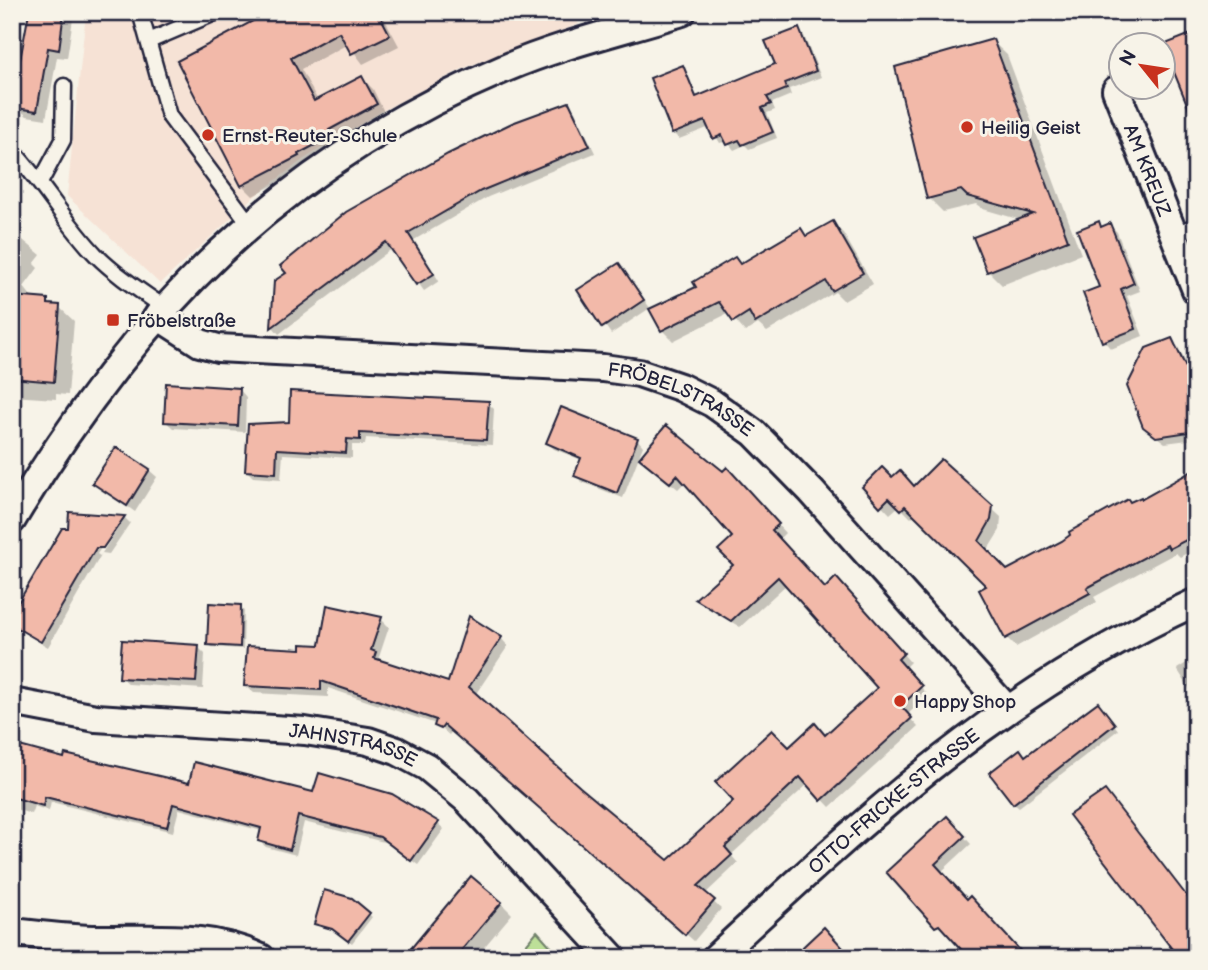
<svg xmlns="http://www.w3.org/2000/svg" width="1208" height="970" viewBox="0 0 1208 970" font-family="'Balsamiq Sans',sans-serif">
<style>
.built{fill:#f6e2d5}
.green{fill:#bddf98;stroke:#70806a;stroke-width:2}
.shadow{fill:#0003;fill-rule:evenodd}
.building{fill:#f2b9a9;stroke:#22223b;stroke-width:2}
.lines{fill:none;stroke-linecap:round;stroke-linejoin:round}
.service-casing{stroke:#22223b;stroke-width:19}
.minor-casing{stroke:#22223b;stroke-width:32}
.service{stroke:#f7f3e8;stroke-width:14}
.minor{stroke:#f7f3e8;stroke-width:26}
.poi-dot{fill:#c8321e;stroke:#f7f3e8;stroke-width:2.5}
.labels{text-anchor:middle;stroke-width:6;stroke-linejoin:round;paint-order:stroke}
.poi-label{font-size:19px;fill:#22223b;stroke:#f7f3e8;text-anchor:start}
.street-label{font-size:19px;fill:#22223b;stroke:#f7f3e8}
</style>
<rect width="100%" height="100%" fill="#f7f3e8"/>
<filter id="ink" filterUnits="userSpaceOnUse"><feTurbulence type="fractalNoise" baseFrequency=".0143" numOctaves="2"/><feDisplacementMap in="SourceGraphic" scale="14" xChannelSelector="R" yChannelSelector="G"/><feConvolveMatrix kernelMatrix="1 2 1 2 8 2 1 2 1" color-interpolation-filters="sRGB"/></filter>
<g filter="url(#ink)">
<!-- built -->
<path class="built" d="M 86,12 L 570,12 L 579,24 L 464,68 L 382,111 L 304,159 L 255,196 L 160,284 L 67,196 Z"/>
<!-- green -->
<path class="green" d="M 537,931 L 561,958 L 515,958 Z"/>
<!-- shadow -->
<g class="shadow">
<path d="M 15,12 L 74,12 L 67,58 L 57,57 L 46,119 L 27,116 L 17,107 L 30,15 Z"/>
<path d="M 274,12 L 381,12 L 399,46 L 363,64 L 348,44 L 301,69 L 318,101 L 362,78 L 373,89 L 386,116 L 338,141 L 342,147 L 253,196 L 242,185 L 179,62 Z"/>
<path d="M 798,30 L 804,36 L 821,77 L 789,89 L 791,95 L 772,103 L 775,110 L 767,113 L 777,138 L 749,149 L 745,145 L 734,150 L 727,141 L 720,143 L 710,127 L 679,139 L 673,133 L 682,67 L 698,98 L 777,65 Z"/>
<path d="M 992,41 L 1007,55 L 1081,254 L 1002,285 L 988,271 L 1021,220 L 983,209 L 976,204 L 943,212 L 929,198 Z"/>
<path d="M 568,104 L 575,111 L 595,153 L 488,197 L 414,240 L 439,281 L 424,291 L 393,248 L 279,334 L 273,327 L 275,282 Z"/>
<path d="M 1196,164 L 1196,186 L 1188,167 Z"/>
<path d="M 832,223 L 843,233 L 873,284 L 844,301 L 835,292 L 767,332 L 758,324 L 745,332 L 729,313 L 673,341 L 662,330 L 741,266 L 801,230 L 808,237 Z"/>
<path d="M 1098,223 L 1103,228 L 1110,225 L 1117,232 L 1140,291 L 1127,296 L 1143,336 L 1111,349 L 1104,341 L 1085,294 L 1102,288 Z"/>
<path d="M 12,231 L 41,255 L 34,264 L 38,268 L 24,287 L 34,300 L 47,301 L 59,307 L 74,321 L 68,395 L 56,394 L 56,399 L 12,396 Z"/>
<path d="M 619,265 L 650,308 L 611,334 L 580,291 Z"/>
<path d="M 1171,340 L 1178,347 L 1196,383 L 1196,439 L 1165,443 L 1153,434 Z"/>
<path d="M 239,389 L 246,397 L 245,432 L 173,428 L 165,421 Z"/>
<path d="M 488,403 L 494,409 L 492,445 L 366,438 L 365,445 L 352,445 L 352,458 L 283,454 L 281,479 L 253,477 L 247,471 L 290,424 Z"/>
<path d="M 637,439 L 643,446 L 623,498 L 582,482 L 576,476 L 582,460 L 554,449 L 548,443 Z"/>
<path d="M 649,466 L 735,477 L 785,533 L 779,539 L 825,590 L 844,587 L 910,662 L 904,668 L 928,695 L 907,715 L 918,727 L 830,807 L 808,784 L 731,855 L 738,863 L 705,894 L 721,909 L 694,941 L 452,731 L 449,735 L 436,724 L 328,688 L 328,697 L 254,693 L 246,686 L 303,651 L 321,647 L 381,619 L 389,627 L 379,657 L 383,661 L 449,684 L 501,638 L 508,646 L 475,695 L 578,788 L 668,862 L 789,750 L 825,737 L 879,688 L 787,584 L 740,627 L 705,606 L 698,599 L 735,565 L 735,537 L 685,482 L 678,489 Z"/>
<path d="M 149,470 L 157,477 L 135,512 L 95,483 Z"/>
<path d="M 1196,471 L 1196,548 L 1180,557 L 1176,553 L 1094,597 L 1097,602 L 1016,647 L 1007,638 L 989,587 L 915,514 L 911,518 L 899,506 L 890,514 L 864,487 L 892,480 L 991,508 L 1001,517 L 1000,530 L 987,551 L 1007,572 Z"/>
<path d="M 71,514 L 124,517 L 130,523 L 109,554 L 102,553 L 48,647 L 15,628 L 12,616 L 63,530 L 70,530 ZM 119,521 L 123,521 L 100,556 L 97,554 Z"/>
<path d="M 240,607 L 244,610 L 243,649 L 212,647 L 208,644 Z"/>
<path d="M 198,647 L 205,654 L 203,689 L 129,684 L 121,677 Z"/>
<path d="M 1196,657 L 1196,699 L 1177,669 Z"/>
<path d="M 1103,709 L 1118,730 L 1019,807 L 1014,803 L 1026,758 Z"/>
<path d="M 12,745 L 65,760 L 190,785 L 437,823 L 444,829 L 418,865 L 388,843 L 304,822 L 296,855 L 266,847 L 259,841 L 262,831 L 179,809 L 173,832 L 51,802 L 49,811 L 34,806 L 31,814 L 12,808 Z"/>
<path d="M 954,826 L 971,844 L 941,872 L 1025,958 L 968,958 L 889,872 Z"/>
<path d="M 351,899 L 372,917 L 352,943 L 337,932 L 316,924 Z"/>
<path d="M 501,903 L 512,914 L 475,958 L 405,958 Z"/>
</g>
<!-- building -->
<g class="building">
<path d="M 29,12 L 64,12 L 59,50 L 48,48 L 37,111 L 16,108 L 18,87 L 15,87 Z"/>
<path d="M 270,12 L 378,12 L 390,35 L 351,54 L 339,32 L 291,58 L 314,101 L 362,76 L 377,104 L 329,130 L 332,136 L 298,154 L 299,156 L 241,186 L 177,61 Z"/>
<path d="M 799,28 L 816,71 L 785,83 L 787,89 L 767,97 L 771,104 L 762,108 L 773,132 L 742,145 L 739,140 L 727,145 L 722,135 L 713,139 L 705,121 L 672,134 L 650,78 L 683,65 L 696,97 L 775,64 L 765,41 Z"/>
<path d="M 1196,32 L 1196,124 L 1195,124 L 1163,45 Z"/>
<path d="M 993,39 L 1068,240 L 987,272 L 973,237 L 1033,214 L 967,196 L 961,190 L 927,199 L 895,67 Z"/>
<path d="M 569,102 L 590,146 L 481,191 L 408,233 L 434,274 L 416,285 L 386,242 L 271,328 L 274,281 L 286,273 L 280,266 L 346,212 L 448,154 L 512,123 Z"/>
<path d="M 833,221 L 863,273 L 832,291 L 826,281 L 755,323 L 749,312 L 733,322 L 719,302 L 661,331 L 649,309 L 696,287 L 693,282 L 735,257 L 740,264 L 801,228 L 806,236 Z"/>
<path d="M 1099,221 L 1101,227 L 1110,223 L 1134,283 L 1121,289 L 1136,329 L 1102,342 L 1083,293 L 1099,287 L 1077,230 Z"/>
<path d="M 619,263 L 644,300 L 602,328 L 577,290 Z"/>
<path d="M 12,296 L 48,299 L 48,304 L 60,305 L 54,382 L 12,378 Z"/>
<path d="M 1172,338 L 1196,389 L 1196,431 L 1156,437 L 1143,427 L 1127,386 L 1146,348 Z"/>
<path d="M 166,383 L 240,388 L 238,426 L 164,422 Z"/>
<path d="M 290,391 L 489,401 L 486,440 L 360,433 L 360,440 L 347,439 L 346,453 L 277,449 L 276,473 L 245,471 L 248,424 L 289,422 Z"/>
<path d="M 561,407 L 638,438 L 617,493 L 574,476 L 581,458 L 546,443 Z"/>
<path d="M 666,425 L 723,471 L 727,467 L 779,524 L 772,530 L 825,588 L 836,577 L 904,653 L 898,659 L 922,686 L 901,706 L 912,718 L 821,801 L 800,777 L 725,847 L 732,855 L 698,886 L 715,900 L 685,935 L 444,725 L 441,729 L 434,726 L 436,720 L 321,681 L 321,690 L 244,686 L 247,646 L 301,649 L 301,644 L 320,645 L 327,605 L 382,617 L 371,650 L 376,652 L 374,658 L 448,682 L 469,616 L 502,637 L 469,687 L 580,787 L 668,860 L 733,801 L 715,782 L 772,730 L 789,747 L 815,723 L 825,735 L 877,688 L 778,577 L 731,621 L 695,599 L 733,565 L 718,550 L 732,537 L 677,475 L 670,483 L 639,458 Z"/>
<path d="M 116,447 L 150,469 L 127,506 L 92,483 Z"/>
<path d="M 941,459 L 993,506 L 991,520 L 979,541 L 1007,570 L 1062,541 L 1070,535 L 1069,532 L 1128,499 L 1130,502 L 1141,497 L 1142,499 L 1196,469 L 1196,535 L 1169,549 L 1167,545 L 1087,588 L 1090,593 L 1005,639 L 979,590 L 986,586 L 905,506 L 901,510 L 889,498 L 880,507 L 862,487 L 882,467 L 892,477 L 900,470 L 914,486 Z"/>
<path d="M 69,512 L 125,516 L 103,548 L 96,548 L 41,642 L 12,625 L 12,613 L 62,528 L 68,528 Z"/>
<path d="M 209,603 L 241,605 L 240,647 L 207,645 Z"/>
<path d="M 122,640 L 199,645 L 196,682 L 119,678 Z"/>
<path d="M 1098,702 L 1115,724 L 1013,804 L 989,773 L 1020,749 L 1025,756 Z"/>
<path d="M 12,744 L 64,758 L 65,754 L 189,783 L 194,762 L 313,792 L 319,773 L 392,794 L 439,822 L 411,861 L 380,837 L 298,816 L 290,850 L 258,841 L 261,828 L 173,804 L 167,827 L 45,797 L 43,806 L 12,797 Z"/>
<path d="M 1105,790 L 1196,908 L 1196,958 L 1179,958 L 1069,815 Z"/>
<path d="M 947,816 L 965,836 L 935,864 L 967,899 L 970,896 L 1027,958 L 969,958 L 939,925 L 935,927 L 886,872 Z"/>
<path d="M 471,876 L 502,902 L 455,958 L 403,958 Z"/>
<path d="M 324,890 L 352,898 L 370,913 L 348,941 L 332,929 L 314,924 Z"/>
<path d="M 824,927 L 852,958 L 791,958 Z"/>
</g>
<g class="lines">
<defs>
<g id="service">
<path d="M 140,12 L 169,116 L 249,223"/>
<path d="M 149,41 L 217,12"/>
<path d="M 12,150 C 43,183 65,223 96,255 C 117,276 141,291 165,308"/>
<path d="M 41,181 L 63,140 L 64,86"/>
<path d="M 1173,234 L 1196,226"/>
</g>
<g id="minor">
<path id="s1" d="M 1116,90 L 1196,290"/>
<path id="s2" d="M 158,316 L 200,343 L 218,348 L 603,368 L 639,373 L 680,387 L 712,403 L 754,433 L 811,491 L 1006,708"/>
<path d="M 12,520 C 137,311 279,164 506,68 C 562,44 624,30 682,12"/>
<path id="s3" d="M 12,702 L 96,718 L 305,731 L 368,741 L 397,751 L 427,767 L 467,800 L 613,958"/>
<path d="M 12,932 C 39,935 65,938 92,939 C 150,940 207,932 261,958"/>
<path id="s4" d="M 715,958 C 868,816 1003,690 1196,602"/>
</g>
</defs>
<!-- service casing -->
<use href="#service" class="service-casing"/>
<!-- minor casing -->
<use href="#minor" class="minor-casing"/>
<!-- service -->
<use href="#service" class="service"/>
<!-- minor -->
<use href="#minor" class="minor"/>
</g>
</g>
<!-- markers -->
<g class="poi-dot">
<circle cx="967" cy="127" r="7"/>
<circle cx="208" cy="135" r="7"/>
<rect x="106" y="313" width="14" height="14" rx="3.5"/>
<circle cx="900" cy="701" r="7"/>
</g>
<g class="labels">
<!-- poi labels -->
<g class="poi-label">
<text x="981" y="134">Heilig Geist</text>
<text x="222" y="142">Ernst-Reuter-Schule</text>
<text x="127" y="327">Fröbelstraße</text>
<text x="914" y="708">Happy Shop</text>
</g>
<!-- street labels -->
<g class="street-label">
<text dy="7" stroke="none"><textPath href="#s1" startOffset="86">AM KREUZ</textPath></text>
<text dy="7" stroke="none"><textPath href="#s2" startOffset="539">FRÖBELSTRASSE</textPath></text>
<text dy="7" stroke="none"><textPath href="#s3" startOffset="345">JAHNSTRASSE</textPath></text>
<text dy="7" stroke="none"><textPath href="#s4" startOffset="238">OTTO-FRICKE-STRASSE</textPath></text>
</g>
</g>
<!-- margin -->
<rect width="1208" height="970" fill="none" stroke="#f7f3e8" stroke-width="42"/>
<rect x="21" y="21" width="1166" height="928" fill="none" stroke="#22223b" stroke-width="2.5" filter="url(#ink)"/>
<!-- north arrow -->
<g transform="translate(1142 66) rotate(300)"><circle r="33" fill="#f7f3e8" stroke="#a29fa3" stroke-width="2"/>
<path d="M0-5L12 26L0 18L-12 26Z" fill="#c8321e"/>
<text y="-10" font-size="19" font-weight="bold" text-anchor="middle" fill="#22223b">N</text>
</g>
</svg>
